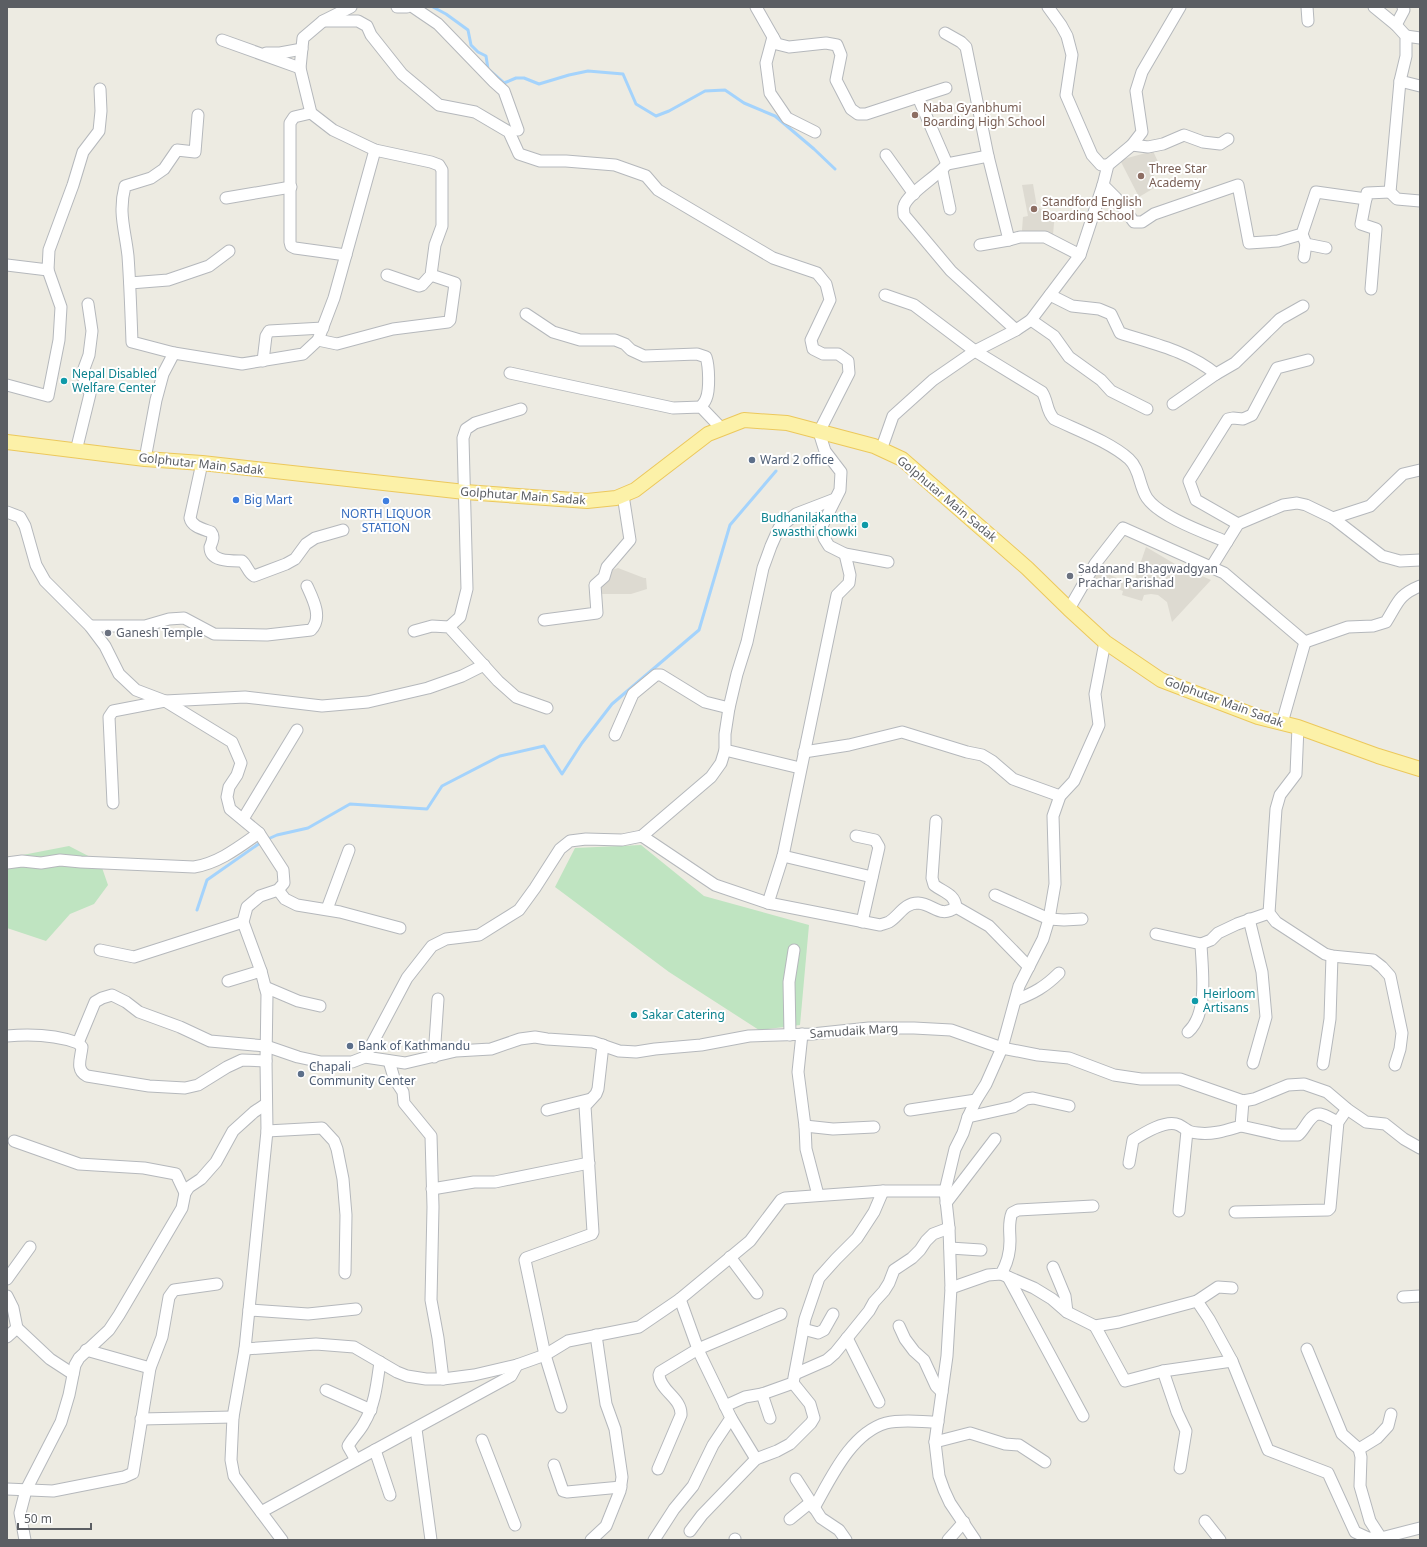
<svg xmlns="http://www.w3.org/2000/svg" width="1427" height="1547" viewBox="0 0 1427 1547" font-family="'Noto Sans',sans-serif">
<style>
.education{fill:#dddad1}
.green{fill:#bfe4c1}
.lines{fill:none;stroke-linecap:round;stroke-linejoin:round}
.stream{stroke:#a4d3fc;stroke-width:3}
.minor-casing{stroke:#b5b8bc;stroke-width:13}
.major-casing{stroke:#ecc85c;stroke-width:16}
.minor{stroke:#fff;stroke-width:11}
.major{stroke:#fcf1a8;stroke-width:14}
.education-dot{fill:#8d6e63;stroke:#fff;stroke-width:1.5}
.culture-dot{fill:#0f9aa8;stroke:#fff;stroke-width:1.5}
.service-dot{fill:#5c6f8a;stroke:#fff;stroke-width:1.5}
.shop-dot{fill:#3f7fe0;stroke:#fff;stroke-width:1.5}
.worship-dot{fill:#6b7280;stroke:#fff;stroke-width:1.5}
.labels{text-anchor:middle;stroke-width:4;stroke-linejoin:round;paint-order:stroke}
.education-label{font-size:12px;fill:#785e54;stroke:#fff;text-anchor:start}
.culture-label{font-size:12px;fill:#0d838f;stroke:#fff;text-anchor:start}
.service-label{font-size:12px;fill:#4e5e75;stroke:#fff;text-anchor:start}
.street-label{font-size:12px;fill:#5b5e63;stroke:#fff}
.shop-label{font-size:12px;fill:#366cbe;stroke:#fff;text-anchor:start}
.worship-label{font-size:12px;fill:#5b616d;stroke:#fff;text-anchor:start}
</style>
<rect width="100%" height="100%" fill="#edebe2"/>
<!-- education -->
<g class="education">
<path d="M 1153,151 L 1159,164 L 1159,171 L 1154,171 L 1154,188 L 1139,197 L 1120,160 Z"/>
<path d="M 1033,184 L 1037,207 L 1048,212 L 1055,212 L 1053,235 L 1023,233 L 1022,230 L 1023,217 L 1028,216 L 1022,185 Z"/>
<path d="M 1146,547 L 1175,564 L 1211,580 L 1172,622 L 1167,602 L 1158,595 L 1151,594 L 1144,595 L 1142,601 L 1122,595 L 1123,591 L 1090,578 L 1094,568 L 1133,585 Z"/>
<path d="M 618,568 L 644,578 L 646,578 L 647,589 L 631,594 L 601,594 L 598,581 L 612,570 Z"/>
</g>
<!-- green -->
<g class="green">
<path d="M 641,845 L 704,896 L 809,925 L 800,1025 L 759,1030 L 669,972 L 555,887 L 575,848 Z"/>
<path d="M 69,846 L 100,862 L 108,885 L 94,904 L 70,914 L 46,941 L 7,928 L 7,858 Z"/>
</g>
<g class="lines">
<!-- stream -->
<g class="stream">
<path d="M 433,7 L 446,14 L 468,30 L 471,45 L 478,52 L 486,56 L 488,69 L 504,83 L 516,78 L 524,78 L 539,84 L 569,75 L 588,71 L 623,74 L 636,104 L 656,116 L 669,111 L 705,91 L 725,90 L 744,103 L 775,116 L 814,149 L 835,169"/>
<path d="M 268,839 L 277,835 L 308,828 L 350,804 L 427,809 L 442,786 L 500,756 L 544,746 L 562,774 L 582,743 L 612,704 L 699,630 L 730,525 L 776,471"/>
<path d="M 197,910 L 207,880 L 260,843"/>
</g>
<defs>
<g id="minor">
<path d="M 351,7 L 323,21 L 303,38 L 300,68 L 311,113 L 333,130 L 375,150 L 431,162 L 439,165 L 442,170 L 442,226 L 435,245 L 431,275 L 422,285 L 419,286 L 387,275"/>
<path d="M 397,7 L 407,7"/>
<path d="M 413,7 L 438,24 L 494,82 L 504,91 L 518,130"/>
<path d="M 756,7 L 777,44 L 789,47 L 826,43 L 837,45 L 841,55 L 836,80 L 851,109 L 858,114 L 866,114 L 918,97"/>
<path d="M 1048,7 L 1061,25 L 1067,36 L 1072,55 L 1066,95 L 1092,155 L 1101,165 L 1108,165"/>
<path d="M 1307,7 L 1308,21"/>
<path d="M 1374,7 L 1396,25 L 1406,36 L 1406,56 L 1400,81 L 1390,192 L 1397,199 L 1420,201"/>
<path d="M 323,21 L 358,21 L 367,26 L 371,35 L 402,74 L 439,105 L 475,112 L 509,132 L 519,154 L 540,161 L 566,161 L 615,165 L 646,176 L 658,190 L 773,258 L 817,273 L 826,284 L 830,300 L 811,340 L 813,349 L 823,354 L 838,354 L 848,361 L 849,373 L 819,432 L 825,451 L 841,472 L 840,490 L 821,528 L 824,538 L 829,546 L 845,554 L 888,562"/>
<path d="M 1396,25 L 1404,10 L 1403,7"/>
<path d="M 945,33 L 961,42 L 966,47 L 988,156 L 1009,240 L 1020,237 L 1045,237 L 1080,255 L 1103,185 L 1108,165 L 1132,145 L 1142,132 L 1136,91 L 1142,72 L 1180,7"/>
<path d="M 1406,36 L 1420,38"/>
<path d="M 773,37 L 766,63 L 770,93 L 787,118 L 815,132"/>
<path d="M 222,40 L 300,68"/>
<path d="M 266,53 L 280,53 L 302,49"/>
<path d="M 1400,81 L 1420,86"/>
<path d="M 946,88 L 918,97 L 947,164 L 988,156"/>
<path d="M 311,113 L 294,117 L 290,123 L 290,242 L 291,246 L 295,248 L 346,255"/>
<path d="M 198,115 L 195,152 L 177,150 L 164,169 L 151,178 L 125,186 C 118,213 125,229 128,256 C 130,284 131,313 132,342 L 174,353 L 242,364 L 303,354 L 318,340 L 334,298 L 375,150"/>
<path d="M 1132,145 L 1148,147 L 1163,144 L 1184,135 L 1203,142 L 1220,144 L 1228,139"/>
<path d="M 886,155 L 914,194"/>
<path d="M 947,164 C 937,177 908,193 904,206 C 903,208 904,212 904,215 L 951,271 L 1016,330"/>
<path d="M 942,171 L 950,209"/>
<path d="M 1103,185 L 1116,198 L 1134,222 L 1142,222 L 1154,214 L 1238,185 L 1249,243 L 1278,241 L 1302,234 L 1316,192 L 1366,199"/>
<path d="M 226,198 L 291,187"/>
<path d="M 1302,234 L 1306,244 L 1326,248"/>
<path d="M 980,245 L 1009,240"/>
<path d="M 1304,257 L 1306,244"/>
<path d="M 7,265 L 48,270 L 49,250 L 73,185 L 83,152 L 99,131 L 101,111 L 100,89"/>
<path d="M 130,283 L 168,280 L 209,266 L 229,251"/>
<path d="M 1371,289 L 1376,229 L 1361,224 L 1367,193 L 1390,192"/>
<path d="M 885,295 L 914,305 L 975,351 L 1042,392 C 1048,401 1046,411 1054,419 C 1077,430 1110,442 1129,459 C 1140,469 1139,486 1147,498 C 1160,517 1206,533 1227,542"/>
<path d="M 1050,295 L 1072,306 L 1099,309 L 1111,314 L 1120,333 C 1154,344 1188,351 1216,374 L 1235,363 L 1280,319 L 1303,306"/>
<path d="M 526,314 L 553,332 L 580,340 L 615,340 L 625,344 L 631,350 L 644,356 L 697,354 L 706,357 C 709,366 710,390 706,399 C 705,402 702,405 701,407"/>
<path d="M 1031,320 L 1054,336 L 1069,357 L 1101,380 L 1111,391 L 1147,409"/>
<path d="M 318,340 L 337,344 L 393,329 L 448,322 L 450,320 L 455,284 L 455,283 L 431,275"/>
<path d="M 263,361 L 266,336 L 269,331 L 323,328"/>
<path d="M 510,373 L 673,408 L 701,407 L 722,429"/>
<path d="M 7,385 L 48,396 L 59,340 L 61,307 L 48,270"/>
<path d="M 1173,404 L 1216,374"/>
<path d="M 881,450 L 893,416 L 933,380 L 975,351 L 1016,330 L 1031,320 L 1080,255"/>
<path d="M 76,451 L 90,394 L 82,374 L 89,355 L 92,331 L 88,304"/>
<path d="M 145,459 L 156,400 L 163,374 L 174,353"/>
<path d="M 202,463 L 190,518 C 192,527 203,529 211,532 C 215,537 212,542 210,547 C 210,562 231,561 242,561 C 247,565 248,573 254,576 L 286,564 L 295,559 L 306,544 L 315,538 L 343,530"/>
<path d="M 7,512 L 20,517 L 25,526 L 36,565 L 45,581 L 90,626 L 105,646 L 119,674 L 136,690 L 165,701 L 232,742 L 241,763 L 237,775 L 229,787 L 227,797 L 230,809 L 259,833 L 283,870 L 284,883 L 278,890 L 260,896 L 247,907 L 243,922 L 261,971 L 267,994 L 266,1061 L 267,1131 L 245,1349 L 233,1417 L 231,1460 L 234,1476 L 282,1540"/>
<path d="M 1333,518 L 1382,556 L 1400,561 L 1420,560"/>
<path d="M 1238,524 L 1196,500 L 1189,481 L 1228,419 L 1233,418 L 1243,419 L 1252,415 L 1277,368 L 1308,360"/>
<path d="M 1212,566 L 1238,524 L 1283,505 L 1297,503 L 1306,505 L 1333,518 L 1370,506 L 1403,474 L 1420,470"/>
<path d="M 1069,609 L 1095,564 L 1123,528 L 1224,573 L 1305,642 L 1348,627 L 1373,626 L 1386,622 C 1398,603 1398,595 1420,586"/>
<path d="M 544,620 L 597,613 L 595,585 L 604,577 L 607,567 L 630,540 L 623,495"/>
<path d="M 90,626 L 145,626 L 169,619 L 184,618 L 214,634 L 267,635 L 311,630 C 323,618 313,599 307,586"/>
<path d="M 449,627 L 460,617 L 467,589 L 463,438 L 466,429 L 475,423 L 521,409"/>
<path d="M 414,631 L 432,626 L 449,627 L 498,681 L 516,697 L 547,708"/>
<path d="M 1282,723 L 1305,642"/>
<path d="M 1298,727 L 1296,774 L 1280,795 L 1276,809 L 1269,913 L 1276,922 L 1325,954 L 1332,956 L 1373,960 L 1382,967 L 1390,976 L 1402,1033 L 1400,1049 L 1395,1065"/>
<path d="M 615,735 L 633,694 L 656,675 L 661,675 L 705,702 L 729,708"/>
<path d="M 725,750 L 800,768"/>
<path d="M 804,752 L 849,745 L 902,732 L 967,752 L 982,755 L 992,761 L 1013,779 L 1060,796"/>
<path d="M 113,803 L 109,717 L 113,711 L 165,701 L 245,697 L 322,706 L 368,702 L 428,688 L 462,676 L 484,665"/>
<path d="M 243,819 L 297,730"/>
<path d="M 642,836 L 715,885 L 768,903 L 880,925 C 883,924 887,923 889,922 C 899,916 904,903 918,903 C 934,904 940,919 956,907 C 955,894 943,892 934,885 L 932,878 L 936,821"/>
<path d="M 856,836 L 875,840 L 879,847 L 862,922"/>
<path d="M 783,856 L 872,877"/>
<path d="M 7,863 L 22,861 L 41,863 L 60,860 L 81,862 L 194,867 C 219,863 239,847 259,833"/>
<path d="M 278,890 L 285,899 L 297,905 L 340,912 L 400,928"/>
<path d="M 995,895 L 1049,919 L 1064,920 L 1082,919"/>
<path d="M 768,903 L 783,856 L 837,595 L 849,583 L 850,575 L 845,554"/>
<path d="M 956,907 L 989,926 L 1029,967"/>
<path d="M 327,909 L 349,850"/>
<path d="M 1249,919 L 1262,972 L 1266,1017 L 1253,1063"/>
<path d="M 1156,934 L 1201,944 L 1211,940 L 1218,933 L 1237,924 L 1269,913"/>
<path d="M 100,950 L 134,957 L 243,922"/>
<path d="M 228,981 L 261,971"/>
<path d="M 265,987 L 298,1001 L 320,1006"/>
<path d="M 1016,1000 C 1034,993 1045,987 1059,973"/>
<path d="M 1188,1032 C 1209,1013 1202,970 1201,944"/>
<path d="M 802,1034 L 798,1072 L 805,1126 L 806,1149 L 818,1195"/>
<path d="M 790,1035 L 789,982 L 794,950"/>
<path d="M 7,1036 C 30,1034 56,1035 78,1043 L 82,1047 C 81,1058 75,1070 87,1076 L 149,1086 L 185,1088 L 198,1085 L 227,1067 L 242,1060 L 266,1061"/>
<path d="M 78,1043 L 95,1002 L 102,998 L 112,995 L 126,1002 L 139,1012 L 180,1027 L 210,1041 L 266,1046 L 298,1057 L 321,1062 L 352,1062 L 365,1057 L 405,1063 L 456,1051 L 491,1049 L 520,1039 L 535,1037 L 547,1039 L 593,1042 L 619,1051 L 636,1052 L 655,1049 L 701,1045 L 749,1036 L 812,1034 L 869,1028 L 914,1028 L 951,1030 L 1002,1048 L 1038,1055 L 1069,1058 L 1114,1075 L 1141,1079 L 1180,1079 L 1243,1101 L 1254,1099 L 1288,1085 L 1304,1084 L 1327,1092 L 1347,1109 L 1366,1122 L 1385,1124 L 1404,1139 L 1420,1148"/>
<path d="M 365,1057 L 407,978 L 432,946 L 446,939 L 479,935 L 519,910 L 535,888 L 560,849 L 570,841 L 586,839 L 622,840 L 642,836 L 711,777 L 721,763 L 725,750 L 725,734 L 729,708 L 737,674 L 747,642 L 763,568 L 771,546 L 779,528 L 796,514 L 835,499"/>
<path d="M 434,1057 L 438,999"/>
<path d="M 389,1061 L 394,1078 L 403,1092 L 404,1103 L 431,1136 L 433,1207 L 431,1300 L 438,1338 L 443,1379"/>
<path d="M 1323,1064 L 1330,1019 L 1332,956"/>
<path d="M 547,1110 L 591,1099"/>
<path d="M 910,1110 L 976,1100"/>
<path d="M 968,1117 L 1013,1107 L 1026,1099 L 1033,1098 L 1069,1106"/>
<path d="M 805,1126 L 833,1129 L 874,1127"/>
<path d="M 1241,1126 L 1281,1135 L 1298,1135 C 1305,1130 1310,1113 1320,1114 C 1326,1115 1333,1120 1338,1122"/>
<path d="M 267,1131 L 322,1128 L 334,1141 L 337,1149 L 343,1179 L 346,1215 L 345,1273"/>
<path d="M 14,1141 L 79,1164 L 144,1168 L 176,1174 L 185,1193"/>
<path d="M 1129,1163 L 1133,1140 C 1144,1133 1166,1119 1179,1125 C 1188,1130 1187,1132 1198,1133 C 1213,1135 1227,1130 1241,1126 L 1243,1101"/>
<path d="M 432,1189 L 474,1182 L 495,1182 L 589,1163"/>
<path d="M 946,1203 L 995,1139"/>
<path d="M 1179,1211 L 1187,1131"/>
<path d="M 1235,1212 L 1328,1210 L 1330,1208 L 1338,1122 L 1347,1109"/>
<path d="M 950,1248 L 981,1250"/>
<path d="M 730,1257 L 757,1293"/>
<path d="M 1053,1267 L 1065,1296 L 1067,1312"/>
<path d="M 1001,1274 L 1034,1288 L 1052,1299 L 1067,1312 L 1095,1326 L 1119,1322 L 1197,1301 L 1218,1287 L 1232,1288"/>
<path d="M 1008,1277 L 1083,1416"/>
<path d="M 7,1279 L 30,1247"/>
<path d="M 951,1288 L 988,1275 L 1001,1274 C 1007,1264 1010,1253 1010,1241 C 1010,1231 1008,1223 1012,1213 L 1018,1210 L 1093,1206"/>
<path d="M 7,1296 L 13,1308 L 17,1328"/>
<path d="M 1403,1297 L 1420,1296"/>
<path d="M 1197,1301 L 1209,1319 L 1232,1361 L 1268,1450 L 1328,1473 L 1355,1532 L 1368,1538 L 1381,1538"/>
<path d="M 249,1310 L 308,1314 L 356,1309"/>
<path d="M 899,1326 L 905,1339 L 914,1351 L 924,1360 L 936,1386 L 942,1392"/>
<path d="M 1095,1326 L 1125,1381 L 1163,1371 L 1232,1361"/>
<path d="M 803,1329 L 818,1333 L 824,1330 L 833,1314"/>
<path d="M 7,1337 L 17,1328 L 50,1359 L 73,1374"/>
<path d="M 847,1338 L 879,1402"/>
<path d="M 245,1349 L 316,1344 L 354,1347 L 397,1372 L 407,1376 L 426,1379 L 443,1379 L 474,1375 L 517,1365 L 545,1355 L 568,1341 L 639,1327 L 680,1299 L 750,1241 L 781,1200 L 785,1198 L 883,1191 L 945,1191"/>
<path d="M 1307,1349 L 1342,1434 L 1359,1449 L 1361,1457 L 1360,1486 L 1370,1521 L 1381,1538"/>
<path d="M 86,1350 L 150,1368"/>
<path d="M 1163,1371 L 1177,1412 L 1186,1431 L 1180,1468"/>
<path d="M 795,1374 L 827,1360 L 835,1353 L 869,1311 L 874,1302 L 884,1291 L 889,1283 L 894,1270 L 912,1258 L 920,1250 L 926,1241 L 933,1234 L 949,1228"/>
<path d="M 326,1390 L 371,1410"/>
<path d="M 762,1394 L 770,1418"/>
<path d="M 725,1406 L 745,1397 L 762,1394 L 793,1383 L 805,1319 L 819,1278 L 836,1259 L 857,1238 L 874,1212 L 883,1191"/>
<path d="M 561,1407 L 545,1355 L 525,1260 L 526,1258 L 592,1234 L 593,1232 L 585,1106 L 596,1094 L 598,1089 L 603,1045"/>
<path d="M 731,1418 L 756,1459"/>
<path d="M 141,1419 L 233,1417"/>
<path d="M 416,1429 L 431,1540"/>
<path d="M 482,1440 L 515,1525"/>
<path d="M 935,1442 L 970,1433 L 1005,1444 L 1019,1445 L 1045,1462"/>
<path d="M 1359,1449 L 1377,1438 L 1388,1426 L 1391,1414"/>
<path d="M 375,1450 L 390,1495"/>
<path d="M 356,1460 L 348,1446 C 353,1437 360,1431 364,1423 C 375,1405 377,1383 380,1362"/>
<path d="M 554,1465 L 563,1491 L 567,1492 L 621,1487"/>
<path d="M 658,1469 L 681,1415 C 682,1398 660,1391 659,1375 L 660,1372 L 698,1349 L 781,1314"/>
<path d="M 796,1479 L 821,1518 L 839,1530 L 846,1540"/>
<path d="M 7,1489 L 53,1491 L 124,1477 L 133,1473 L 150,1368 L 162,1337 L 169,1297 L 174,1290 L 217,1284"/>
<path d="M 814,1508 C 831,1478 851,1433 886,1423 C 902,1419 921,1422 938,1422"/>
<path d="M 261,1512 L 511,1376 L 517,1365"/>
<path d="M 790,1519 L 811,1502"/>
<path d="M 1205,1521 L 1220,1540"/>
<path d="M 690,1531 L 702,1515 L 756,1459 L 777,1451 L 790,1444 L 811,1423 L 814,1418 L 810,1404 L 793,1383"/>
<path d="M 735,1539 L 735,1540"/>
<path d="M 25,1540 L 20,1513 L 26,1490 L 61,1422 L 69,1395 L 75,1365 L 79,1358 L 109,1330 L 119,1315 L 182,1208 L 185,1193 L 189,1187 L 201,1179 L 216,1162 L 233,1131 L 254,1112 L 266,1104"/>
<path d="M 591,1540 L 606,1526 L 620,1491 L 622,1477 L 615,1429 L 606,1404 L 596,1335"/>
<path d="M 654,1540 L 674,1509 L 693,1486 L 713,1445 L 731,1418 L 699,1352 L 680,1299"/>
<path d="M 948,1540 L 964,1522"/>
<path d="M 975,1540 L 950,1503 L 944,1490 L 939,1476 L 935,1442 L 947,1356 L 951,1288 L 949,1228 L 945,1191 L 955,1149 L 963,1133 L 968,1117 L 976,1100 L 986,1084 L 1002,1048 L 1019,986 L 1043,939 L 1049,919 L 1055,884 L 1053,816 L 1060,796 L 1074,781 L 1099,725 L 1095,694 L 1105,642"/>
<path d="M 1380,1540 L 1381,1538 L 1420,1528"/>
</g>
<path id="major" d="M 7,442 L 145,459 L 202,463 L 465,492 L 587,501 L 616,498 L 635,490 L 708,434 L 744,420 L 787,423 L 874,446 L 902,459 L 1027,568 L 1069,609 L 1105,642 L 1161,680 L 1258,717 L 1298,727 L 1378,756 L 1420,769"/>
</defs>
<!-- minor casing -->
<use href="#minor" class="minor-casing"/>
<!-- major casing -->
<use href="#major" class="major-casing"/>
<!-- minor -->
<use href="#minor" class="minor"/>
<!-- major -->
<use href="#major" class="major"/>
</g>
<!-- markers -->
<g class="education-dot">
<circle cx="915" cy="115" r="4"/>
<circle cx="1141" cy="176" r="4"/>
<circle cx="1034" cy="209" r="4"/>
</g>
<g class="culture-dot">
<circle cx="64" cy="381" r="4"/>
<circle cx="865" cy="525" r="4"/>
<circle cx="1195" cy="1001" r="4"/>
<circle cx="634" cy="1015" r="4"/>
</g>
<g class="service-dot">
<circle cx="752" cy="460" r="4"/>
<circle cx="350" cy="1046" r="4"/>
<circle cx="301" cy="1074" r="4"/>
</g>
<g class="shop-dot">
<circle cx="236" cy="500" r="4"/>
<circle cx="386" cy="501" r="4"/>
</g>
<g class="worship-dot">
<circle cx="1070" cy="576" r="4"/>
<circle cx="108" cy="633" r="4"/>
</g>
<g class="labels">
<!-- education labels -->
<g class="education-label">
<text x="923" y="112">Naba Gyanbhumi<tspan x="923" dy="14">Boarding High School</tspan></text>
<text x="1149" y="173">Three Star<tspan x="1149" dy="14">Academy</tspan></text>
<text x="1042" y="206">Standford English<tspan x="1042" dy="14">Boarding School</tspan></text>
</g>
<!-- culture labels -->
<g class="culture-label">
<text x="72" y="378">Nepal Disabled<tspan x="72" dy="14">Welfare Center</tspan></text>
<text x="857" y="522" text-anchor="end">Budhanilakantha<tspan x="857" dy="14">swasthi chowki</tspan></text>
<text x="1203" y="998">Heirloom<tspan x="1203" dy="14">Artisans</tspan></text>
<text x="642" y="1019">Sakar Catering</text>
</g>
<!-- service labels -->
<g class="service-label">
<text x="760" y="464">Ward 2 office</text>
<text x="358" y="1050">Bank of Kathmandu</text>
<text x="309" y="1071">Chapali<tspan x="309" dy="14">Community Center</tspan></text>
</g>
<!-- street labels -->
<g class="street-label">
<text transform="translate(201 464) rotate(6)" y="4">Golphutar Main Sadak</text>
<text transform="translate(523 496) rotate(4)" y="4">Golphutar Main Sadak</text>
<text transform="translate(947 499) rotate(40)" y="4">Golphutar Main Sadak</text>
<text transform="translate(1224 702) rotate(20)" y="4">Golphutar Main Sadak</text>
<text transform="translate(854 1031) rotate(-4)" y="4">Samudaik Marg</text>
</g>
<!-- shop labels -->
<g class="shop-label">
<text x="244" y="504">Big Mart</text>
<text x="386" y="518" text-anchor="middle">NORTH LIQUOR<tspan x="386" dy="14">STATION</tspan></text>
</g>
<!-- worship labels -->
<g class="worship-label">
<text x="1078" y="573">Sadanand Bhagwadgyan<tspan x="1078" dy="14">Prachar Parishad</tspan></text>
<text x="116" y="637">Ganesh Temple</text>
</g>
</g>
<!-- border -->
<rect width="1427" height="1547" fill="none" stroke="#5b5e63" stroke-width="16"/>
<!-- scale -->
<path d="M18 1523v6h73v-6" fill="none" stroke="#5b5e63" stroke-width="2"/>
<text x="24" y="1523" font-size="12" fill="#5b5e63" stroke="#ffffff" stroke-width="3" paint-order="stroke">50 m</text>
</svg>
